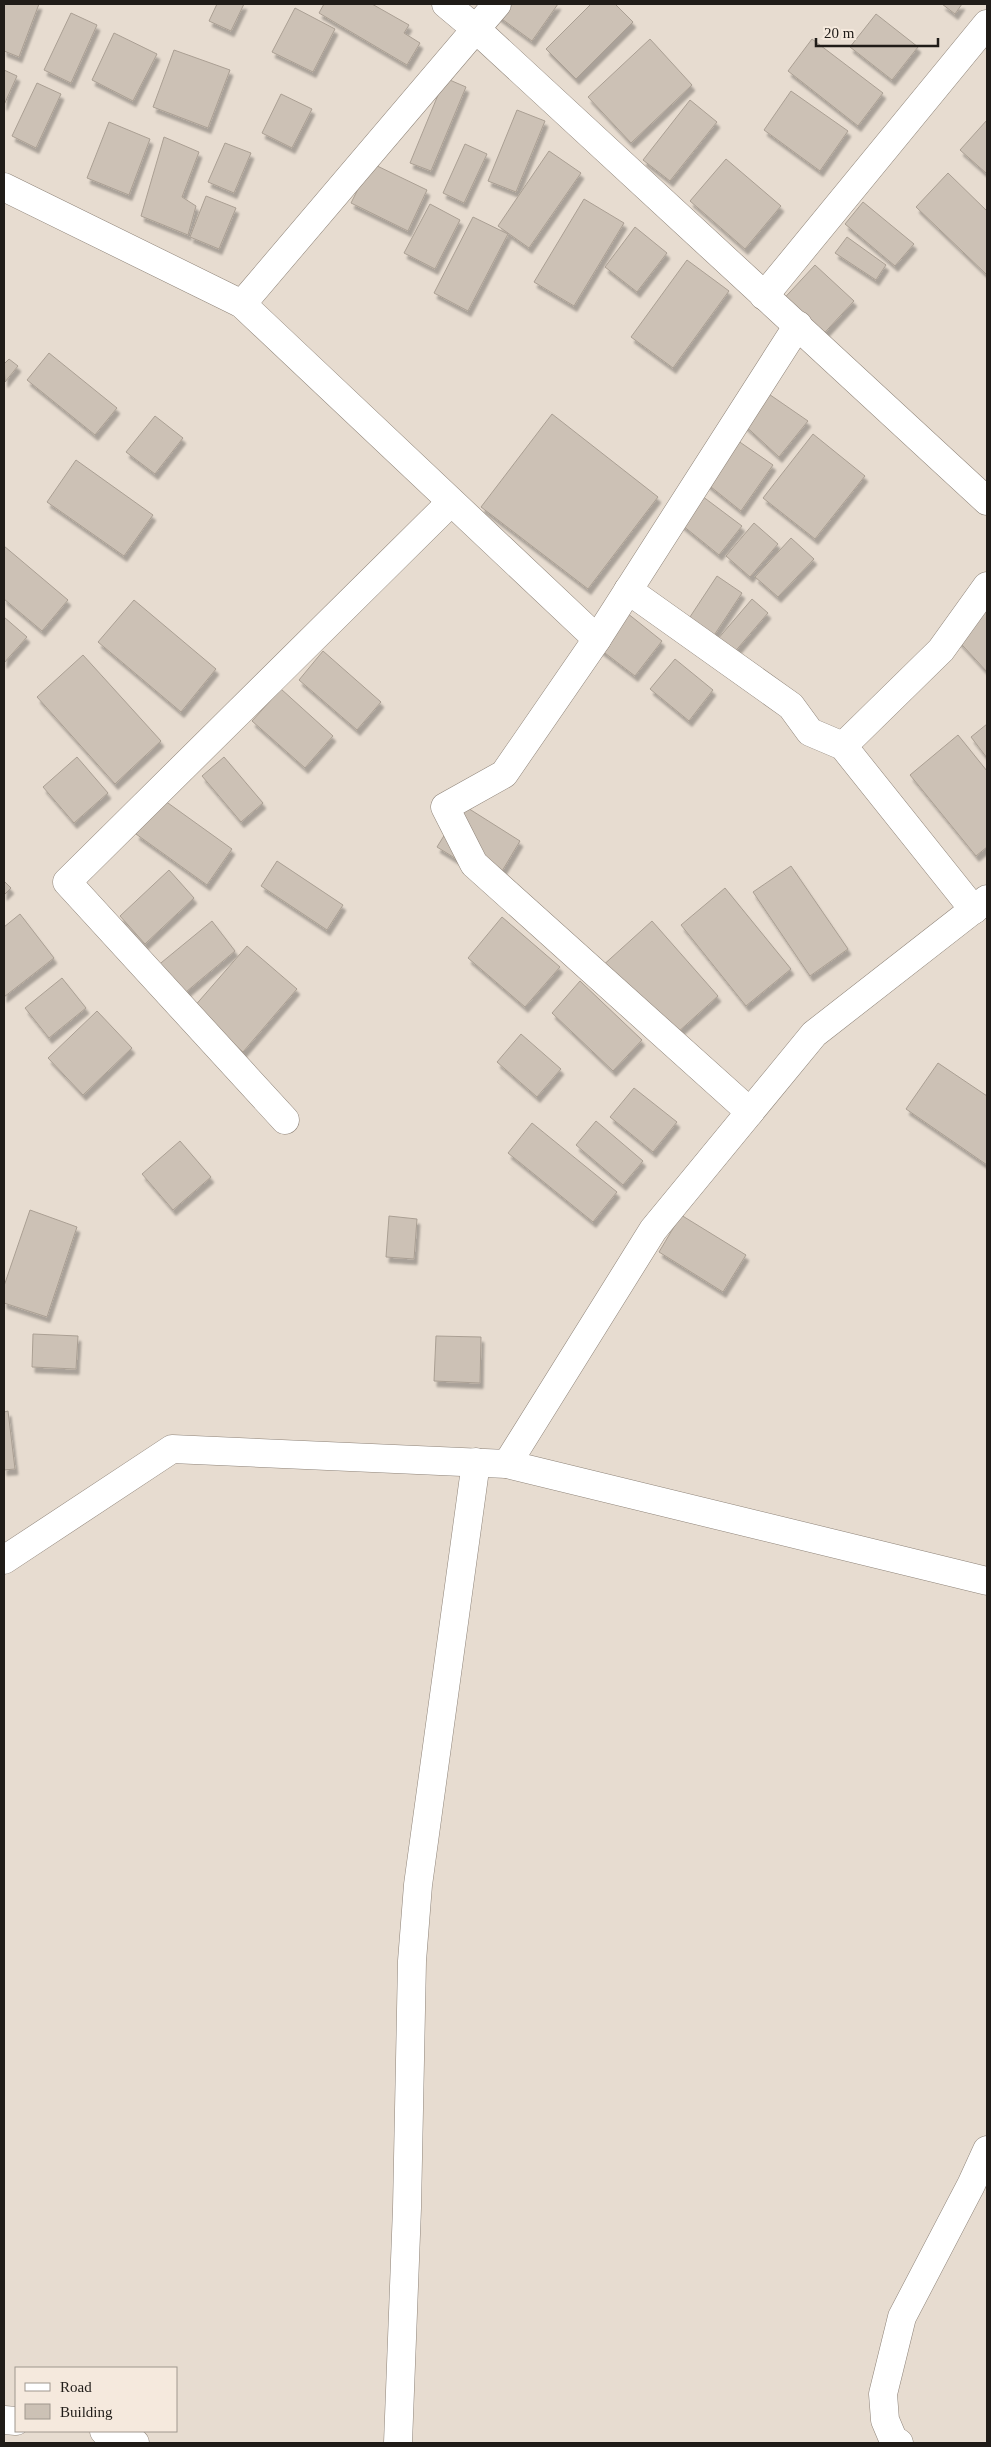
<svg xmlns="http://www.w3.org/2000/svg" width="991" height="2447" viewBox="0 0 991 2447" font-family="Georgia,serif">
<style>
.building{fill:#ccc1b5;stroke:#aa9f93;filter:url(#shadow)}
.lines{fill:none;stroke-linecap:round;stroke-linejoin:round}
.minor-casing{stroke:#8e8378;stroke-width:29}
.secondary-casing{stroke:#8e8378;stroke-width:29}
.minor{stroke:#fff;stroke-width:28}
.secondary{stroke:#fff;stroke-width:28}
</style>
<defs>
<filter id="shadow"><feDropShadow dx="3" dy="5.5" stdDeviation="1" flood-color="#0004"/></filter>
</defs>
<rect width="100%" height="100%" fill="#e7dcd0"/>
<!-- building -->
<g class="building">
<path d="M 4,4 L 39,4 L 19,57 L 4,51 Z"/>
<path d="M 217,4 L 244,4 L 231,31 L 209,21 Z"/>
<path d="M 324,4 L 372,4 L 409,25 L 404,33 L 420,43 L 407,65 L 319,13 Z"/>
<path d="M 503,4 L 558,4 L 532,41 L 495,14 Z"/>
<path d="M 591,4 L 615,4 L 633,22 L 576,79 L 546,49 Z"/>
<path d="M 942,4 L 962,4 L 955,14 Z"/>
<path d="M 295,8 L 335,29 L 313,72 L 272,52 Z"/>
<path d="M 71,13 L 97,25 L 71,83 L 44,70 Z"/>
<path d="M 876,14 L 918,47 L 892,80 L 850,47 Z"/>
<path d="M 114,33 L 157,54 L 133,101 L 92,80 Z"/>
<path d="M 650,39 L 692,85 L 631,143 L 588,97 Z"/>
<path d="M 812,39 L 883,93 L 858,126 L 788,71 Z"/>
<path d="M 174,50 L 230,70 L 208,128 L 153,107 Z"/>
<path d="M 4,70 L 17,76 L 4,105 Z"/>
<path d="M 445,78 L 466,87 L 431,171 L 410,163 Z"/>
<path d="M 37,83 L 61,94 L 36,148 L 12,136 Z"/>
<path d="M 791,91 L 848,131 L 820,171 L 764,130 Z"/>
<path d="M 281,94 L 312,109 L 292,148 L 262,133 Z"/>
<path d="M 690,100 L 717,122 L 670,181 L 643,160 Z"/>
<path d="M 517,110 L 545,121 L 516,192 L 488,181 Z"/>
<path d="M 987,120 L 987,174 L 960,150 Z"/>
<path d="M 109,122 L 150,139 L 129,195 L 87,178 Z"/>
<path d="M 164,137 L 199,152 L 182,197 L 196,206 L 188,235 L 141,216 Z"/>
<path d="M 225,143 L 251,153 L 234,193 L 208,182 Z"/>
<path d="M 465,144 L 487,154 L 464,203 L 443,193 Z"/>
<path d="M 549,151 L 581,173 L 529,248 L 498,226 Z"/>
<path d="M 726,159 L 781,206 L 745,249 L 690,201 Z"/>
<path d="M 371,163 L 427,190 L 408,231 L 351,203 Z"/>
<path d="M 948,173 L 987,211 L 987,275 L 916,207 Z"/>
<path d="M 206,196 L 236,208 L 219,249 L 190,237 Z"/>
<path d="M 584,199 L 624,223 L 574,306 L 534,282 Z"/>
<path d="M 863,202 L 914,244 L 895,266 L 845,224 Z"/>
<path d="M 430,204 L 460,220 L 435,269 L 404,253 Z"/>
<path d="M 473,217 L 508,234 L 468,311 L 434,293 Z"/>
<path d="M 635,227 L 667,253 L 637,292 L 605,267 Z"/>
<path d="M 847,237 L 886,265 L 876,280 L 835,253 Z"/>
<path d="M 687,260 L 729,291 L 673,368 L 631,337 Z"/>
<path d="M 815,265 L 854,301 L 816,342 L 778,305 Z"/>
<path d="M 49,353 L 117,408 L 95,435 L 27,380 Z"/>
<path d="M 9,359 L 18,366 L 5,382 L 4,364 Z"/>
<path d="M 763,390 L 808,421 L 779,457 L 740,421 Z"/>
<path d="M 552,414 L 658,497 L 588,589 L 481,507 Z"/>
<path d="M 155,416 L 183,438 L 155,474 L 126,452 Z"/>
<path d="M 813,434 L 865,476 L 815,539 L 763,498 Z"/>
<path d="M 731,436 L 773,465 L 741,511 L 706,483 Z"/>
<path d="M 76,460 L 153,515 L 124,556 L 47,502 Z"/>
<path d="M 698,493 L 742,526 L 719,555 L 677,521 Z"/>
<path d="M 754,523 L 778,544 L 750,577 L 726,556 Z"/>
<path d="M 791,538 L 814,559 L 778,597 L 755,577 Z"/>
<path d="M 4,546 L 68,600 L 42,631 L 4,599 Z"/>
<path d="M 717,576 L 742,593 L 709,643 L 684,626 Z"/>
<path d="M 752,599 L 768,613 L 727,661 L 711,647 Z"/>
<path d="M 134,600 L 216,669 L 181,712 L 98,642 Z"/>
<path d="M 987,600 L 987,672 L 952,634 Z"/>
<path d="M 622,609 L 662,641 L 635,676 L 597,647 Z"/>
<path d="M 4,617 L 27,637 L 4,663 Z"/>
<path d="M 323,651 L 381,702 L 357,730 L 299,680 Z"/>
<path d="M 83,655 L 161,741 L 115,784 L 37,697 Z"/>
<path d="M 675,659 L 713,690 L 689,721 L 650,689 Z"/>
<path d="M 281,689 L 333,736 L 305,768 L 252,721 Z"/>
<path d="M 987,724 L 987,758 L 971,737 Z"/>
<path d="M 958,735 L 987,771 L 987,847 L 976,856 L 910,775 Z"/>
<path d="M 77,757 L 108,793 L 74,823 L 43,787 Z"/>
<path d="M 224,757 L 263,803 L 241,822 L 202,776 Z"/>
<path d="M 161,798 L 232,849 L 207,885 L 136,834 Z"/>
<path d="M 463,805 L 520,841 L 495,883 L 437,847 Z"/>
<path d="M 277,861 L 343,905 L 327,930 L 261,886 Z"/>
<path d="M 791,866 L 848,949 L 810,976 L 753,892 Z"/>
<path d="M 169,870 L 194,898 L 145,944 L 120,916 Z"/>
<path d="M 4,881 L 11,888 L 4,895 Z"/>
<path d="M 725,888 L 791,969 L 746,1006 L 681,925 Z"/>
<path d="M 20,914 L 54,958 L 4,997 L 4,927 Z"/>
<path d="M 502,917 L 560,967 L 525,1007 L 468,958 Z"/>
<path d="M 212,921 L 235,951 L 180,997 L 156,967 Z"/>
<path d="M 652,921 L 718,996 L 666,1043 L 600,968 Z"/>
<path d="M 247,946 L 297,989 L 243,1052 L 193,1008 Z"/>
<path d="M 62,978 L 86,1008 L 49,1038 L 25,1008 Z"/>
<path d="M 580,981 L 642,1040 L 613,1071 L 552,1013 Z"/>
<path d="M 97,1011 L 132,1048 L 83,1095 L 48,1058 Z"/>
<path d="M 521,1034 L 561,1069 L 537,1097 L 497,1062 Z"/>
<path d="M 938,1063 L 987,1096 L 987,1165 L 906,1109 Z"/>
<path d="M 634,1088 L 677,1122 L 653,1152 L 610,1117 Z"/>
<path d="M 596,1121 L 643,1161 L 623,1185 L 576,1145 Z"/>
<path d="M 532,1123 L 617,1192 L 593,1222 L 508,1153 Z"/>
<path d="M 180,1141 L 211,1177 L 173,1210 L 142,1174 Z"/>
<path d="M 30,1210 L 77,1227 L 47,1317 L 4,1303 L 4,1286 Z"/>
<path d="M 681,1215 L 746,1255 L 723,1292 L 659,1252 Z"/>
<path d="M 389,1216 L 417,1219 L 414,1259 L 386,1257 Z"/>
<path d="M 33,1334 L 78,1336 L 76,1369 L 32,1367 Z"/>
<path d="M 436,1336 L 481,1337 L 480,1383 L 434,1381 Z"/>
<path d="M 8,1411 L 15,1469 L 4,1470 L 4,1412 Z"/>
</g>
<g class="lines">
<defs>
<g id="minor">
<path d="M 446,4 L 477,30 L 987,501"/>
<path d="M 4,187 L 242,304 L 597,639"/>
<path d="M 764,296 L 987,24"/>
<path d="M 242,304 L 497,4"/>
<path d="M 628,590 L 791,706 L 810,732 L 843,746 L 974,910"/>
<path d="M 843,746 L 941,650 L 987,586"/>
<path d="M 750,1112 L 474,864 L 445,807 L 504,774 L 597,639 L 798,325"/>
<path d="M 285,1120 L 67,882 L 451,502"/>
<path d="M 507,1464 L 653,1230 L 814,1034 L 987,899"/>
<path d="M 4,2420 L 16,2421"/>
<path d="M 104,2431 L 135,2443"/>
<path d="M 398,2443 L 407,2208 L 412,1961 L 418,1885 L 476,1462"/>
<path d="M 899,2443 L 893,2439 L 885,2420 L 883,2394 L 902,2317 L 971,2185 L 987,2150"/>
</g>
<path id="secondary" d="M 4,1560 L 172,1449 L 507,1464 L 987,1581"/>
</defs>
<!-- minor casing -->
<use href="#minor" class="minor-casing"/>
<!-- secondary casing -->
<use href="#secondary" class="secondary-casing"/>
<!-- minor -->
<use href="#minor" class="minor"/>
<!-- secondary -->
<use href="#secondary" class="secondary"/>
</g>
<!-- border -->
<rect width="991" height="2447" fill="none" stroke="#201c18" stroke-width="10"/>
<!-- legend -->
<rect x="15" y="2367" width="162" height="65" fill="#f5e9dd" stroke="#a0978e"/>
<rect x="25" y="2383" width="25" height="8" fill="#ffffff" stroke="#a0978e"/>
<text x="60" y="2392" font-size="15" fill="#201c18">Road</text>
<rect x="25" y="2404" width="25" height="15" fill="#ccc1b5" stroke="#a0978e"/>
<text x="60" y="2417" font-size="15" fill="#201c18">Building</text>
<!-- scale -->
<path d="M816 38v8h122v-8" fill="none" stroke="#201c18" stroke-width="2.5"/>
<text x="824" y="38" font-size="15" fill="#201c18" stroke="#f5e9dd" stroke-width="4" paint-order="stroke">20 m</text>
</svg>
